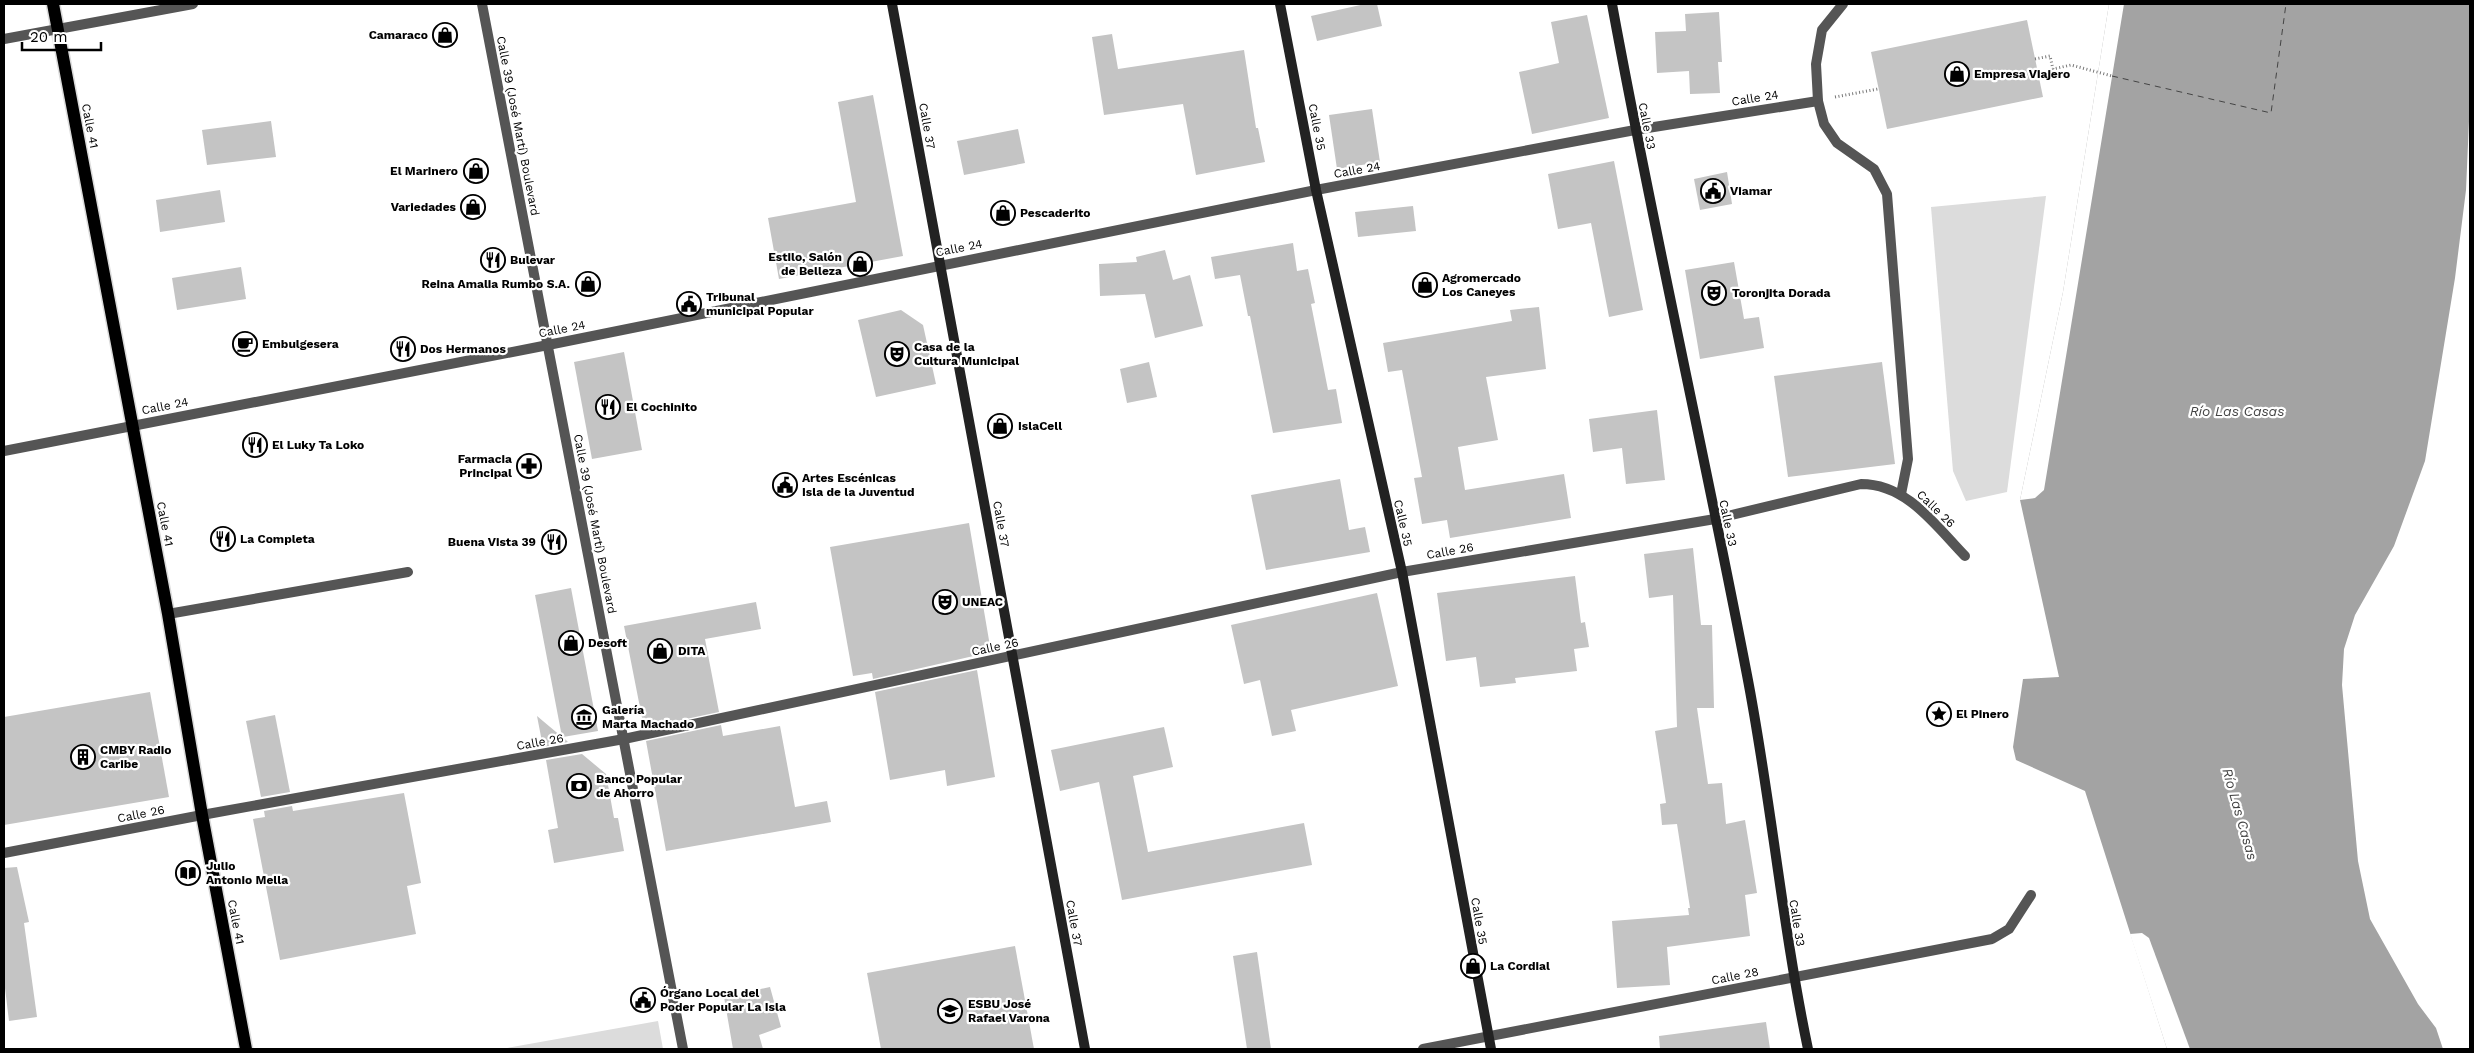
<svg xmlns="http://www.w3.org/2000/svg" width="2474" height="1053" viewBox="0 0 2474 1053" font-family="'Work Sans',sans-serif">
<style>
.green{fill:#dcdcdc}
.water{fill:#a3a3a3}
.pier{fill:#fff}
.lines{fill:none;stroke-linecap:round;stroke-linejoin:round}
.ferry{stroke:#444;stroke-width:1;stroke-dasharray:6 5;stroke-linecap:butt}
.building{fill:#c4c4c4}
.primary-casing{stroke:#dbdbdb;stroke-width:15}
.path{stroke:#777;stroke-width:3;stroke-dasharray:1 2.5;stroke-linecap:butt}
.lane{stroke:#555;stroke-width:10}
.street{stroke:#555;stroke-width:10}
.secondary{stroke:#222;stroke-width:10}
.primary{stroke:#000;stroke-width:12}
.labels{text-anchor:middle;stroke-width:4.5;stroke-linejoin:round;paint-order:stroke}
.poi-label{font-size:12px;font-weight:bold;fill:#000;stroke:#fff;text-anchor:start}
.street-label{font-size:12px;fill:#000;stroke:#fff}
.water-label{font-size:14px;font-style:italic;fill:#444;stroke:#fff}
</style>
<rect width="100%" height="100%" fill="#fff"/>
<!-- green -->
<g class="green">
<path d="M 2046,196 L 2007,492 L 1966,501 L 1953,471 L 1931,207 Z"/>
<path d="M 658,1021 L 663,1049 L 501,1049 Z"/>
</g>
<!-- water -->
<path class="water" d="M 2109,4 L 2470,4 L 2470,98 L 2466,190 L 2455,278 L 2425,461 L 2394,546 L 2355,615 L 2344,649 L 2342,685 L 2358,861 L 2370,919 L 2418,1004 L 2436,1028 L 2443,1049 L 2167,1049 L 2085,791 L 2016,760 L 2013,747 L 2023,679 L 2059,677 L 2020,500 L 2063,292 Z"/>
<!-- pier -->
<g class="pier">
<path d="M 2109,4 L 2124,4 L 2044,490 L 2035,498 L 2020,500 L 2063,292 Z"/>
<path d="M 2142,933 L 2149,938 L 2190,1049 L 2167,1049 L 2130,934 Z"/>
</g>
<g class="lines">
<!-- ferry -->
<path class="ferry" d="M 2112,76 L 2271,113 L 2286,4"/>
</g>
<!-- building -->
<g class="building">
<path d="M 1365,4 L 1377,4 L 1382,26 L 1317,41 L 1311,16 Z"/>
<path d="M 1719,12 L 1722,62 L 1718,62 L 1720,93 L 1690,94 L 1689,71 L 1657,73 L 1655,32 L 1686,31 L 1685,14 Z"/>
<path d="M 1587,15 L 1609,118 L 1532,134 L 1519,72 L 1559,63 L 1551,22 Z"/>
<path d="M 2027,20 L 2043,97 L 1887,129 L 1871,52 Z"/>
<path d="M 1112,34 L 1118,69 L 1244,50 L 1256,128 L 1258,128 L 1265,162 L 1196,175 L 1183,104 L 1104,115 L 1092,37 Z"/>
<path d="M 873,95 L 903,256 L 779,279 L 768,218 L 856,202 L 838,102 Z"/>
<path d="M 1372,109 L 1380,162 L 1337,169 L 1329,115 Z"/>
<path d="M 271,121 L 276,157 L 207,165 L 202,130 Z"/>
<path d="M 1018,129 L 1025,163 L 964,175 L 957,141 Z"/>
<path d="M 1614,161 L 1643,310 L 1609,317 L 1591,223 L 1558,229 L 1548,174 Z"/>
<path d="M 1727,172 L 1732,204 L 1700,210 L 1694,179 Z"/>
<path d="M 220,190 L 225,222 L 160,232 L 156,200 Z"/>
<path d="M 1413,206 L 1416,231 L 1358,237 L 1355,212 Z"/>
<path d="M 1293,243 L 1297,271 L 1308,269 L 1315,303 L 1311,304 L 1328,390 L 1336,389 L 1342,423 L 1273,433 L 1250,316 L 1248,316 L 1240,275 L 1215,279 L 1211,257 Z"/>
<path d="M 1165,250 L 1173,280 L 1190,275 L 1203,326 L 1155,338 L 1145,294 L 1100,296 L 1099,264 L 1137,262 L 1136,257 Z"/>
<path d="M 1734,262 L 1744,319 L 1759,317 L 1764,348 L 1700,359 L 1685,270 Z"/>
<path d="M 241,267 L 246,299 L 177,310 L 172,278 Z"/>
<path d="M 1539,307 L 1546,369 L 1486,377 L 1498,440 L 1458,447 L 1465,490 L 1564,474 L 1571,518 L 1450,538 L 1447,520 L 1422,524 L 1414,478 L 1422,477 L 1402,370 L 1388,372 L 1383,343 L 1512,321 L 1510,310 Z"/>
<path d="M 901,310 L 923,325 L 936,384 L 876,397 L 858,320 Z"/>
<path d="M 624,352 L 642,450 L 592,459 L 574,362 Z"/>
<path d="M 1149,362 L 1157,397 L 1127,403 L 1120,369 Z"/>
<path d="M 1882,362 L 1895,464 L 1788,477 L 1774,376 Z"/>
<path d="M 1657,410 L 1665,480 L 1626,484 L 1622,448 L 1593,452 L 1589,419 Z"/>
<path d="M 1340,479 L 1349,530 L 1365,527 L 1370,552 L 1266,570 L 1251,495 Z"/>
<path d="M 969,523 L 991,652 L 873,679 L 872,673 L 853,676 L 830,547 Z"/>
<path d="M 1693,548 L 1701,625 L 1712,625 L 1714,708 L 1697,708 L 1708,784 L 1722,783 L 1726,824 L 1745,820 L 1757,893 L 1745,895 L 1750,936 L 1667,947 L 1670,985 L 1617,988 L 1612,921 L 1689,915 L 1688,908 L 1690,908 L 1677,824 L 1662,825 L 1660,804 L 1666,803 L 1655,731 L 1677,727 L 1673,595 L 1649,598 L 1644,554 Z"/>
<path d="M 1575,576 L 1581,623 L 1585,622 L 1589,647 L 1574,649 L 1577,671 L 1515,678 L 1516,683 L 1480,687 L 1476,657 L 1446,661 L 1437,593 Z"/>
<path d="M 571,588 L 598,731 L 563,737 L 568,742 L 543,747 L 537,716 L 562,737 L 535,595 Z"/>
<path d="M 1377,593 L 1398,686 L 1291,710 L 1296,731 L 1272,736 L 1260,680 L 1244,684 L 1231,625 Z"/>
<path d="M 756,602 L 761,629 L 705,639 L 719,712 L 644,728 L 624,626 Z"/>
<path d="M 977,670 L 995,777 L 947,786 L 945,770 L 890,780 L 875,692 Z"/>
<path d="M 150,692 L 169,797 L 4,825 L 4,717 Z"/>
<path d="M 275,715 L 290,792 L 261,797 L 246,721 Z"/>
<path d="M 721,725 L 723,736 L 780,726 L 795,807 L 827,801 L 831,822 L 666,851 L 646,741 Z"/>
<path d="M 1164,727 L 1173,767 L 1133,776 L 1148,852 L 1304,823 L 1312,865 L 1122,900 L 1099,782 L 1060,791 L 1051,750 Z"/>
<path d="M 582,754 L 606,774 L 614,818 L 618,818 L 624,851 L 554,863 L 548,830 L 558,828 L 546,760 Z"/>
<path d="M 404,793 L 421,883 L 407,886 L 416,934 L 280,960 L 253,819 L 265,817 L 264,811 L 292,806 L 293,811 Z"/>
<path d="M 17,867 L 29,922 L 24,923 L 37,1017 L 9,1021 L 4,980 L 4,868 Z"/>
<path d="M 1015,946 L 1034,1049 L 881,1049 L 867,973 Z"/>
<path d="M 1257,952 L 1271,1049 L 1247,1049 L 1233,956 Z"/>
<path d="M 770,987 L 781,1027 L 759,1035 L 763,1049 L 733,1049 L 724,997 Z"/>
<path d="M 1766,1022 L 1770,1049 L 1660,1049 L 1659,1036 Z"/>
</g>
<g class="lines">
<defs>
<path id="primary" d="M 53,4 L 168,614 L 202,815 L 246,1049"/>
</defs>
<!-- primary casing -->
<use href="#primary" class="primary-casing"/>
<!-- path -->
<g class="path">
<path d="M 2035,59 L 2050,56 L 2053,69 L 2071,65 L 2112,76"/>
<path d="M 1835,97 L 1878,89"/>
</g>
<!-- lane -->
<path class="lane" d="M 168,614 L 408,572"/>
<!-- street -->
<g class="street">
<path d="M 482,4 L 683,1049"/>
<path d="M 1843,4 L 1822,30 L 1816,64 L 1818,101 L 1824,124 L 1837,143 L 1874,169 L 1887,194 L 1908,459 L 1901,494"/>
<path d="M 4,39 L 193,4"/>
<path d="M 4,451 L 548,345 L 1316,190 L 1635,130 L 1818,101"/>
<path d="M 4,853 L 202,815 L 624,739 L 1402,572 L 1715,519 L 1861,484 C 1907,484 1935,525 1965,556"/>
<path d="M 1423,1049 L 1992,939 L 2009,929 L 2031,895"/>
</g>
<!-- secondary -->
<g class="secondary">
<path d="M 892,4 L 1085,1049"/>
<path d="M 1280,4 L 1316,190 L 1402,572 L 1491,1049"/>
<path d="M 1612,4 C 1653,228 1704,451 1747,675 C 1771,799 1782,925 1808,1049"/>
</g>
<!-- primary -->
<use href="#primary" class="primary"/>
</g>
<!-- icons -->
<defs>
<symbol id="shop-ring" viewBox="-11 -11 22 22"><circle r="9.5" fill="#fff" stroke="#000" stroke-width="1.5"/><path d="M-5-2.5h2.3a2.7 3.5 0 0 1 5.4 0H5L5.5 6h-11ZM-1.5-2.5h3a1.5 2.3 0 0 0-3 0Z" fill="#000"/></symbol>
<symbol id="civic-ring" viewBox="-11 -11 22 22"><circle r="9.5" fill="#fff" stroke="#000" stroke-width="1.5"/><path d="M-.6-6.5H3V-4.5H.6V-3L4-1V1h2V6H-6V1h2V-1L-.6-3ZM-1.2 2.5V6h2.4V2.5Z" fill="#000"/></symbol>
<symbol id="restaurant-ring" viewBox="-11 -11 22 22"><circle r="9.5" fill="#fff" stroke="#000" stroke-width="1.5"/><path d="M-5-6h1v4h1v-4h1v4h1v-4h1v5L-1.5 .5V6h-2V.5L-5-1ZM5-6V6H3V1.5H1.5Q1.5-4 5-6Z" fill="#000"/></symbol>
<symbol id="theatre-ring" viewBox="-11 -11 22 22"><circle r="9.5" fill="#fff" stroke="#000" stroke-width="1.5"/><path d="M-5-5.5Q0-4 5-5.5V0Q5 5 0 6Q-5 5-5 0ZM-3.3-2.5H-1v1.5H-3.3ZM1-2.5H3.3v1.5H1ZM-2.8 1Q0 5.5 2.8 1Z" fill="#000"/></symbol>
<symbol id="cafe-ring" viewBox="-11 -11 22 22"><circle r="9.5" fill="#fff" stroke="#000" stroke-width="1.5"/><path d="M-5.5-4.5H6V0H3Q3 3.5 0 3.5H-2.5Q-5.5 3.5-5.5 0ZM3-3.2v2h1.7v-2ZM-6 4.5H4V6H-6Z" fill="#000"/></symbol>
<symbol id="pharmacy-ring" viewBox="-11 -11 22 22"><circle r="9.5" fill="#fff" stroke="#000" stroke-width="1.5"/><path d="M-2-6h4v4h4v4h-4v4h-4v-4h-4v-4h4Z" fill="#000"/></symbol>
<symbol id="sight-ring" viewBox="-11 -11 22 22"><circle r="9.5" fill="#fff" stroke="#000" stroke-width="1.5"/><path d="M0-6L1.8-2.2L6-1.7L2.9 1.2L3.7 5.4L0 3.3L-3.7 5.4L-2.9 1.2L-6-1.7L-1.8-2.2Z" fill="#000"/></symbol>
<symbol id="museum-ring" viewBox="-11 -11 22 22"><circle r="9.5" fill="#fff" stroke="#000" stroke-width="1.5"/><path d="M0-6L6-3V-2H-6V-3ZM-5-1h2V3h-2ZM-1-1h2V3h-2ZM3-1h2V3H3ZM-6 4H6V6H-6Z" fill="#000"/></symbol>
<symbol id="building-ring" viewBox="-11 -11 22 22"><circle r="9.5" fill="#fff" stroke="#000" stroke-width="1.5"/><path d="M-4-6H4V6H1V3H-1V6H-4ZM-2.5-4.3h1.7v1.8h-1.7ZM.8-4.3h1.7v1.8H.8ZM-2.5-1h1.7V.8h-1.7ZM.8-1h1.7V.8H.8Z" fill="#000"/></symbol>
<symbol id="bank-ring" viewBox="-11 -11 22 22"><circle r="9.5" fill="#fff" stroke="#000" stroke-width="1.5"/><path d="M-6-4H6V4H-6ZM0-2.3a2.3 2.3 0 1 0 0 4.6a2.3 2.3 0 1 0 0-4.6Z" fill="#000"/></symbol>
<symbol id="library-ring" viewBox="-11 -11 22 22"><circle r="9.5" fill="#fff" stroke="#000" stroke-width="1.5"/><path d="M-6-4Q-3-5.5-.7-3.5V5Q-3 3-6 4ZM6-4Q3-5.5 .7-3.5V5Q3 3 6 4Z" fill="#000"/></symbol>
<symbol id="school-ring" viewBox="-11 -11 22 22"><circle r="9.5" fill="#fff" stroke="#000" stroke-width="1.5"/><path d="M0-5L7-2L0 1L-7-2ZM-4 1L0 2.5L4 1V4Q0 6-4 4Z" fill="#000"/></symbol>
</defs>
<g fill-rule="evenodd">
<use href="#shop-ring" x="431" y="21" width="28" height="28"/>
<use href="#shop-ring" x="1943" y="60" width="28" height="28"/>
<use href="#shop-ring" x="462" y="157" width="28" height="28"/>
<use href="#civic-ring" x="1699" y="177" width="28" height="28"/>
<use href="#shop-ring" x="459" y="193" width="28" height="28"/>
<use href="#shop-ring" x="989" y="199" width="28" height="28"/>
<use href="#restaurant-ring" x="479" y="246" width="28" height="28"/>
<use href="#shop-ring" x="846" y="250" width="28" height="28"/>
<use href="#shop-ring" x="574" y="270" width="28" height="28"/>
<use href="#shop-ring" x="1411" y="271" width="28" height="28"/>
<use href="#theatre-ring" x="1700" y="279" width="28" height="28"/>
<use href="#civic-ring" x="675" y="290" width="28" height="28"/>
<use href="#cafe-ring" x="231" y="330" width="28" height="28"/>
<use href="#restaurant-ring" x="389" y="335" width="28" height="28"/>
<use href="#theatre-ring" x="883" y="340" width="28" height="28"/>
<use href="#restaurant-ring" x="594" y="393" width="28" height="28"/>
<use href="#shop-ring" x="986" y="412" width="28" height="28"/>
<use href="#restaurant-ring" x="241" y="431" width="28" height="28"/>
<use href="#pharmacy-ring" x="515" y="452" width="28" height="28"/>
<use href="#civic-ring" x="771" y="471" width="28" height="28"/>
<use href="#restaurant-ring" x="209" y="525" width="28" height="28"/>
<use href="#restaurant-ring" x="540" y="528" width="28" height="28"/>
<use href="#theatre-ring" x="931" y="588" width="28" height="28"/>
<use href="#shop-ring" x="557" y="629" width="28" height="28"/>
<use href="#shop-ring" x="646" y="637" width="28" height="28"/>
<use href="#sight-ring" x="1925" y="700" width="28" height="28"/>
<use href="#museum-ring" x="570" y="703" width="28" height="28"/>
<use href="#building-ring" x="69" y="743" width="28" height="28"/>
<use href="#bank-ring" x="565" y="772" width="28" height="28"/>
<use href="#library-ring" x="174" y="859" width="28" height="28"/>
<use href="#shop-ring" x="1459" y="952" width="28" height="28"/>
<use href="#civic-ring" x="629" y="986" width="28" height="28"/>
<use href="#school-ring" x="936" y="997" width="28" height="28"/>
</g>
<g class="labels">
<!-- poi labels -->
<g class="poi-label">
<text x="428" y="39" text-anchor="end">Camaraco</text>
<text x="1974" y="78">Empresa Viajero</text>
<text x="458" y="175" text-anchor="end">El Marinero</text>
<text x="1730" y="195">Viamar</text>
<text x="456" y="211" text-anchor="end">Variedades</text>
<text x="1020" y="217">Pescaderito</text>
<text x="842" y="261" text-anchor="end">Estilo, Salón<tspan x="842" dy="14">de Belleza</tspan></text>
<text x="510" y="264">Bulevar</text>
<text x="1442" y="282">Agromercado<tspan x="1442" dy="14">Los Caneyes</tspan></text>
<text x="570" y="288" text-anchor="end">Reina Amalia Rumbo S.A.</text>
<text x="1732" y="297">Toronjita Dorada</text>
<text x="706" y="301">Tribunal<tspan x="706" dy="14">municipal Popular</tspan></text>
<text x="262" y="348">Embulgesera</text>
<text x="914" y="351">Casa de la<tspan x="914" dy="14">Cultura Municipal</tspan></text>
<text x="420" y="353">Dos Hermanos</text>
<text x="626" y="411">El Cochinito</text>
<text x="1018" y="430">IslaCell</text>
<text x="272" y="449">El Luky Ta Loko</text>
<text x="512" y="463" text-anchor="end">Farmacia<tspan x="512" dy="14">Principal</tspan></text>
<text x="802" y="482">Artes Escénicas<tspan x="802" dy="14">Isla de la Juventud</tspan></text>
<text x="240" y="543">La Completa</text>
<text x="536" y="546" text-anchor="end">Buena Vista 39</text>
<text x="962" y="606">UNEAC</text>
<text x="588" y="647">Desoft</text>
<text x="678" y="655">DITA</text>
<text x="602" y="714">Galería<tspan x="602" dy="14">Marta Machado</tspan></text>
<text x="1956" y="718">El Pinero</text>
<text x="100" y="754">CMBY Radio<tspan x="100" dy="14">Caribe</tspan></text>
<text x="596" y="783">Banco Popular<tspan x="596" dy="14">de Ahorro</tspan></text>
<text x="206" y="870">Julio<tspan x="206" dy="14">Antonio Mella</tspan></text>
<text x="1490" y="970">La Cordial</text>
<text x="660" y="997">Órgano Local del<tspan x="660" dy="14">Poder Popular La Isla</tspan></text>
<text x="968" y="1008">ESBU José<tspan x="968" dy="14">Rafael Varona</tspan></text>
</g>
<!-- street labels -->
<g class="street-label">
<text transform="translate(1755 98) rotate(-9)" y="4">Calle 24</text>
<text transform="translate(90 126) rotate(79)" y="4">Calle 41</text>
<text transform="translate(518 126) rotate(79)" y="4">Calle 39 (José Martí) Boulevard</text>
<text transform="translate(927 126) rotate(80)" y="4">Calle 37</text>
<text transform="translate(1647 126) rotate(79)" y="4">Calle 33</text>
<text transform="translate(1317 127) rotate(79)" y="4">Calle 35</text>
<text transform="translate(1357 170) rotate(-10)" y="4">Calle 24</text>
<text transform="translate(959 248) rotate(-11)" y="4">Calle 24</text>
<text transform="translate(562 329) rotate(-11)" y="4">Calle 24</text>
<text transform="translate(165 406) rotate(-11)" y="4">Calle 24</text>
<text transform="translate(1936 509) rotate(44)" y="4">Calle 26</text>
<text transform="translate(1403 523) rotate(77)" y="4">Calle 35</text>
<text transform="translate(1728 523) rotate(78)" y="4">Calle 33</text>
<text transform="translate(165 524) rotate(79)" y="4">Calle 41</text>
<text transform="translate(595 524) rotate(79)" y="4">Calle 39 (José Martí) Boulevard</text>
<text transform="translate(1001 524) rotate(80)" y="4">Calle 37</text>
<text transform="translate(1450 551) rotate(-10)" y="4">Calle 26</text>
<text transform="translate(995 647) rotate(-12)" y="4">Calle 26</text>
<text transform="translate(540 742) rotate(-10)" y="4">Calle 26</text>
<text transform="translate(141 814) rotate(-11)" y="4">Calle 26</text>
<text transform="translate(1479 921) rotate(80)" y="4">Calle 35</text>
<text transform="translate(236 922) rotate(79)" y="4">Calle 41</text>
<text transform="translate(1074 923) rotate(80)" y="4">Calle 37</text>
<text transform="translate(1797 923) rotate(81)" y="4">Calle 33</text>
<text transform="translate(1735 976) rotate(-11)" y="4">Calle 28</text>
</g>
<!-- water labels -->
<g class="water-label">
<text x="2237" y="416">Río Las Casas</text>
<text transform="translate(2240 814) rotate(74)" y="5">Río Las Casas</text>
</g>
</g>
<!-- border -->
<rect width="2474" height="1053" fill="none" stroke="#000000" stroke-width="10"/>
<!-- scale -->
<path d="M22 42v8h79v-8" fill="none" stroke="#000000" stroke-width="2.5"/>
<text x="30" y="42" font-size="15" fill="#000000" stroke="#ffffff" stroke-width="4" paint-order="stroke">20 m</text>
</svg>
